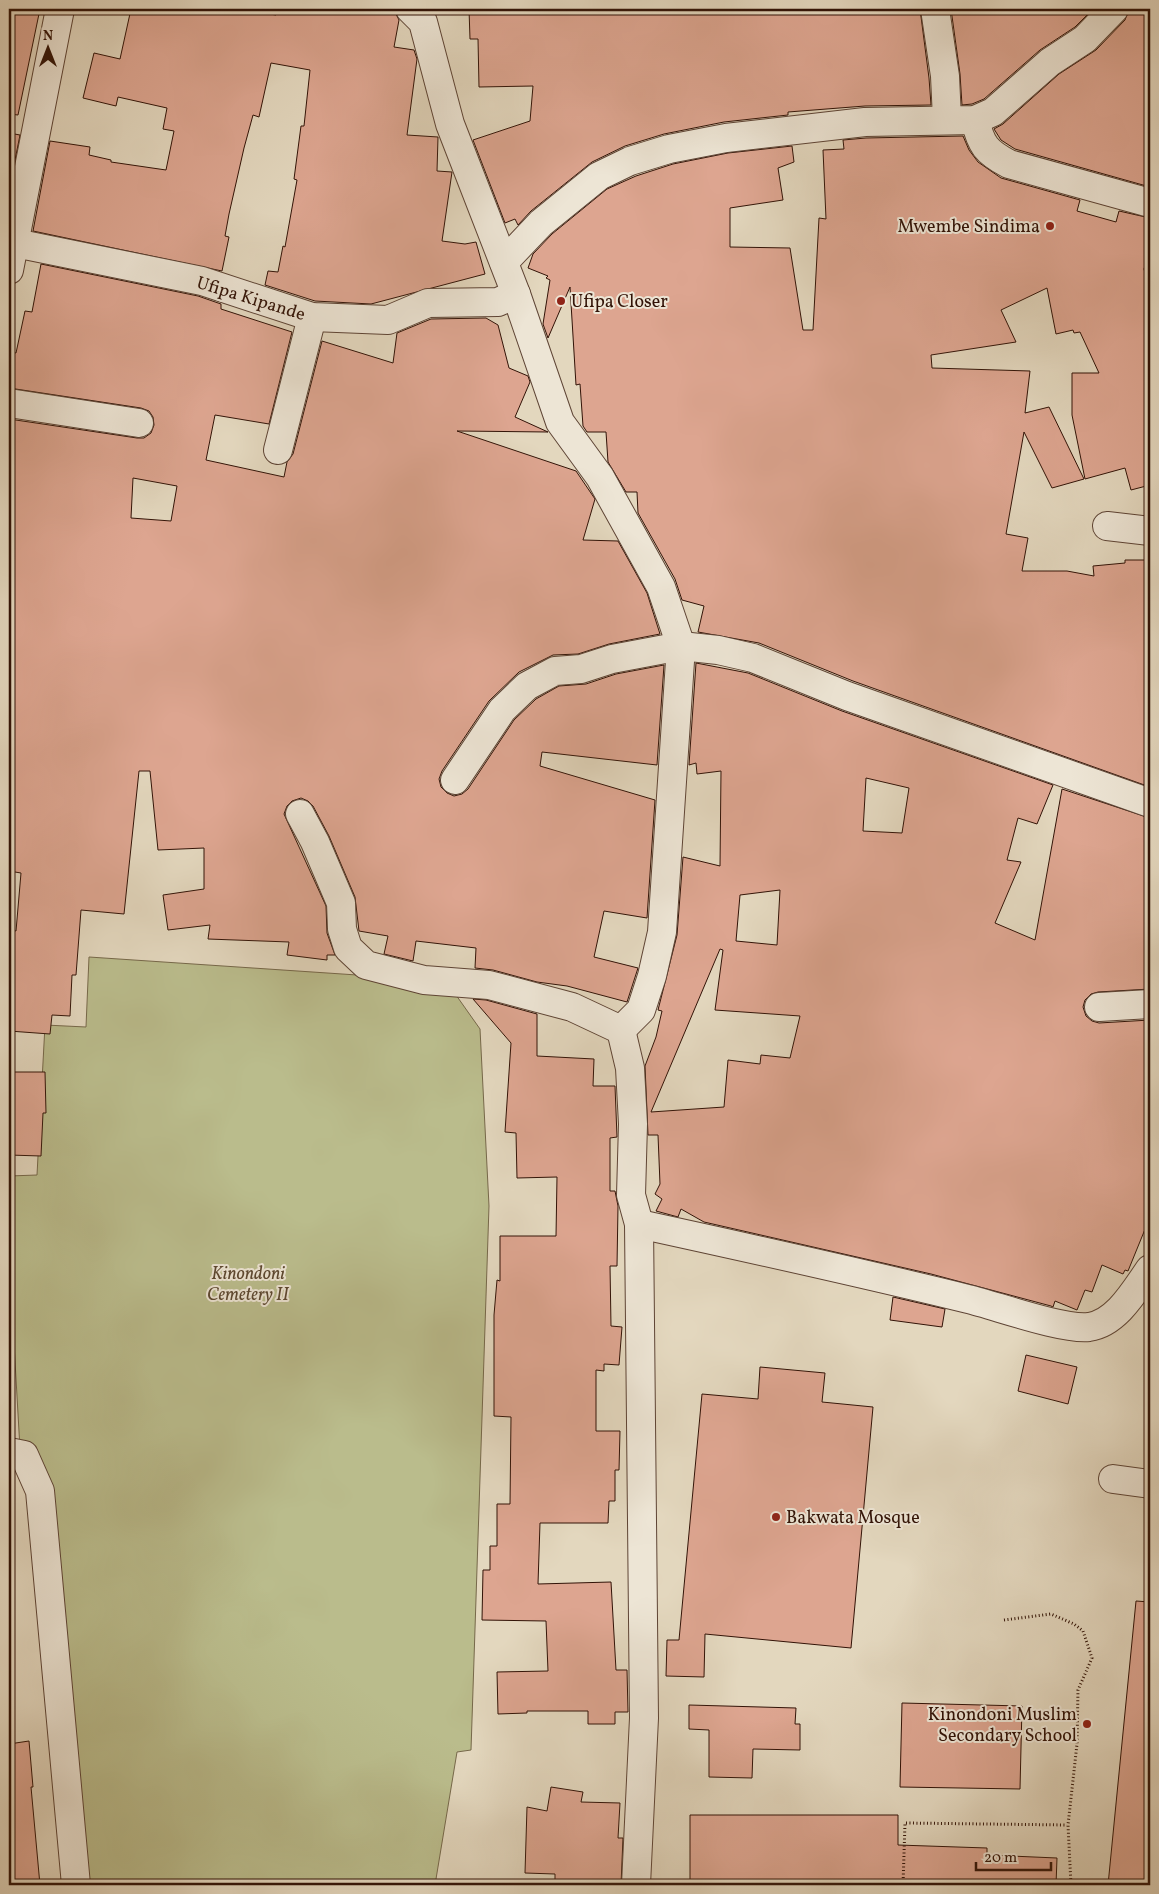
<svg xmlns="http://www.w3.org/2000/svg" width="1159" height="1894" viewBox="0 0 1159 1894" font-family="Vollkorn,serif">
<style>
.green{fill:#babc8c;stroke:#76684a}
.building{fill:#dda590;stroke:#321307;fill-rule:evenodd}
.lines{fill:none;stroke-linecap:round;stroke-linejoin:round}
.minor-casing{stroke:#5e4435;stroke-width:30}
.path{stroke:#321307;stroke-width:3;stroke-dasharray:1 2.5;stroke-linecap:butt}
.minor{stroke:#ede5d5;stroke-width:28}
.poi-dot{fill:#8f2418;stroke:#ede5d5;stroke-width:2}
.labels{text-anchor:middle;stroke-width:4;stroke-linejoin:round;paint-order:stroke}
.poi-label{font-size:18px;fill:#321307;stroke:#ede5d5;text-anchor:end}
.street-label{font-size:18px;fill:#321307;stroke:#ede5d5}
.park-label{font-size:18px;font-style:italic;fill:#5b462f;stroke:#ede5d5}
</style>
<rect width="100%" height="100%" fill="#e3d7be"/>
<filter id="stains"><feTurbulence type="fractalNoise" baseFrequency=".004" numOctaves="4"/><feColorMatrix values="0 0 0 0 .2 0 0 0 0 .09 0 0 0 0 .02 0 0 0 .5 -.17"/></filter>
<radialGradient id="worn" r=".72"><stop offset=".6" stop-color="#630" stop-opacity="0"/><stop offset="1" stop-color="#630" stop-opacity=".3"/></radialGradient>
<!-- green -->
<path class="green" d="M 89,957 L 357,975 L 456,995 L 480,1029 L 489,1206 L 471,1750 L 457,1752 L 435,1885 L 81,1885 L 42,1473 L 20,1449 L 9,1255 L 9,1176 L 37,1175 L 45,1025 L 86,1027 Z"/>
<!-- building -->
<g class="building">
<path d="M 9,9 L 40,9 L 18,115 L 9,114 Z"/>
<path d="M 131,9 L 239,9 L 276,15 L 277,9 L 379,9 L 395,12 L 399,20 L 394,47 L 414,50 L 417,59 L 407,135 L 438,137 L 437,171 L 452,172 L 442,241 L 465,244 L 476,242 L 485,274 L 371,304 L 315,301 L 265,285 L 268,271 L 278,272 L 283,246 L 285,247 L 297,180 L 294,179 L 301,126 L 304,126 L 310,70 L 271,63 L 259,117 L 253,115 L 244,148 L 229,214 L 225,236 L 229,237 L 222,271 L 33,231 L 50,141 L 90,147 L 89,155 L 111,160 L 111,162 L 166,170 L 174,131 L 163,129 L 167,108 L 118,97 L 116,106 L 83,98 L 94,53 L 120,59 Z"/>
<path d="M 469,9 L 689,9 L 690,13 L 723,9 L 920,9 L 929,78 L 931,105 L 865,106 L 788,112 L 788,115 L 724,122 L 664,134 L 625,146 L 592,162 L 531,211 L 518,225 L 515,219 L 505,223 L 473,140 L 530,121 L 533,86 L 479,87 L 478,39 L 470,39 Z"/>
<path d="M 951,9 L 1093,9 L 1075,27 L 1040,50 L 984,99 L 972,104 L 962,105 L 960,74 Z"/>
<path d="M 1129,9 L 1150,9 L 1150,187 L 1015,149 L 1001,140 L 994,129 L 1003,124 L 1059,74 L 1096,50 L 1125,20 Z"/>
<path d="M 9,133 L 20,135 L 9,190 Z"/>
<path d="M 963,136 L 969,150 L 978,162 L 1001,178 L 1080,200 L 1077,211 L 1116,222 L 1119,211 L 1150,218 L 1150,249 L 1144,269 L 1150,292 L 1150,485 L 1131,490 L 1125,468 L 1085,479 L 1072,415 L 1072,373 L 1099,373 L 1080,332 L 1074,333 L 1073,330 L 1056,334 L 1047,288 L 1001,310 L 1016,342 L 931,355 L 932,368 L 1030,371 L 1025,413 L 1049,407 L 1084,479 L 1052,488 L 1024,432 L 1006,534 L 1028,538 L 1022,571 L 1067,571 L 1094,576 L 1093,566 L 1125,563 L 1125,560 L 1150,560 L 1150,787 L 853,681 L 759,643 L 698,632 L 704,606 L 682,600 L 675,579 L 638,513 L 637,492 L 626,492 L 608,462 L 606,432 L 587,432 L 583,426 L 580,384 L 576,385 L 570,287 L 548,338 L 543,324 L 550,280 L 546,278 L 548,276 L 528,268 L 533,254 L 552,234 L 607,189 L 636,176 L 673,164 L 728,153 L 792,146 L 794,162 L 778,168 L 783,200 L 730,208 L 730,247 L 790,248 L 803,330 L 813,330 L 819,218 L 826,219 L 823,150 L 844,149 L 843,140 L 866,138 Z"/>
<path d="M 41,264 L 198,296 L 221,304 L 221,309 L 292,332 L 269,424 L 215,415 L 206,460 L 284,477 L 287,462 L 293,454 L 322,341 L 393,363 L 397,333 L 431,319 L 486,318 L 498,325 L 509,368 L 528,376 L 530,382 L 515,417 L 548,432 L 457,431 L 576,471 L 595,499 L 583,540 L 618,541 L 647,593 L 660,634 L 609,644 L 578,654 L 553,655 L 519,672 L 489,701 L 442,771 L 439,779 L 441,787 L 447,793 L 454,796 L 462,794 L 468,789 L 514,720 L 536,699 L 559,686 L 586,684 L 616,674 L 664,665 L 657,765 L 542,752 L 540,766 L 655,800 L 647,918 L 604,911 L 594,957 L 638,968 L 627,1002 L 567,986 L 537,982 L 493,970 L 475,968 L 476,948 L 416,941 L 413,961 L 384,954 L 388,936 L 359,931 L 355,897 L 329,836 L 313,806 L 308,801 L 301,798 L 292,801 L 287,806 L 284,814 L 326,906 L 327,933 L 335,955 L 327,955 L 327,960 L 287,955 L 289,942 L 208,939 L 210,925 L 168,930 L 163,895 L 204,889 L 204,848 L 158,850 L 150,771 L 139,771 L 124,914 L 81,910 L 76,975 L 72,975 L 70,1016 L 52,1015 L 50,1034 L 9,1031 L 9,960 L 12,930 L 16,931 L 21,873 L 9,871 L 9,419 L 137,438 L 144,438 L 151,433 L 154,425 L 153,417 L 149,411 L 141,408 L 9,388 L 11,352 L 16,353 L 25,311 L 32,312 ZM 133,478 L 177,486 L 171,521 L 131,518 Z"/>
<path d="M 696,663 L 748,673 L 842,711 L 1053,785 L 1037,824 L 1018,818 L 1007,860 L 1021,862 L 995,923 L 1035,940 L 1062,789 L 1150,818 L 1150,989 L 1098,992 L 1091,994 L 1085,1000 L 1083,1007 L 1086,1016 L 1092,1021 L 1099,1023 L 1150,1020 L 1150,1131 L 1148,1176 L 1150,1176 L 1150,1217 L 1128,1271 L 1125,1270 L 1123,1274 L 1102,1265 L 1092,1292 L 1085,1290 L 1077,1310 L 1055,1301 L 1053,1307 L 1051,1306 L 931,1274 L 704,1222 L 681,1209 L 678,1217 L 656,1211 L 662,1199 L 655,1194 L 660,1184 L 658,1135 L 648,1135 L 645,1066 L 656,1037 L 662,1011 L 658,1010 L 677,935 L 683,857 L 720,866 L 721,771 L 697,774 L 696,763 L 689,765 ZM 866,778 L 909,788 L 902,833 L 863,831 ZM 780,890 L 777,945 L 736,941 L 740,895 ZM 720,949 L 723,950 L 715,1010 L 800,1016 L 790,1058 L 761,1055 L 760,1064 L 728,1060 L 724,1107 L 651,1112 Z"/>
<path d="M 473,999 L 486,1000 L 537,1014 L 537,1056 L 594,1059 L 593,1086 L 615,1086 L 617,1137 L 610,1138 L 610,1191 L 615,1191 L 618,1206 L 617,1266 L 610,1266 L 611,1326 L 622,1327 L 619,1365 L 604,1364 L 604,1371 L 596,1370 L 596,1431 L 620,1431 L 619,1470 L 615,1470 L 615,1501 L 609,1501 L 608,1523 L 540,1523 L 538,1584 L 611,1582 L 616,1670 L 627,1670 L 628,1712 L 615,1712 L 615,1724 L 588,1724 L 588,1711 L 527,1711 L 527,1713 L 498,1714 L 497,1672 L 548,1671 L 546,1621 L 482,1620 L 483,1570 L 490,1570 L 490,1546 L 497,1546 L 497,1504 L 510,1504 L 511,1417 L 494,1416 L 494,1315 L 497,1280 L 500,1281 L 500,1236 L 556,1236 L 557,1177 L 517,1178 L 516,1133 L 505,1132 L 511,1043 Z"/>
<path d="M 9,1072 L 45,1072 L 46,1113 L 43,1113 L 41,1156 L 9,1155 Z"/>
<path d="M 893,1297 L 945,1309 L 942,1327 L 890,1320 Z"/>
<path d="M 1026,1355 L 1077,1367 L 1068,1404 L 1018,1391 Z"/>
<path d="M 760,1367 L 825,1373 L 822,1402 L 873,1407 L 851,1648 L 705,1634 L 704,1677 L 666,1676 L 667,1640 L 679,1640 L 702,1394 L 758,1399 Z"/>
<path d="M 1136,1601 L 1150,1602 L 1150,1885 L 1108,1885 Z"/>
<path d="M 902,1703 L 1022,1706 L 1020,1789 L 900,1787 Z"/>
<path d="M 689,1705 L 796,1708 L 795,1724 L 800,1724 L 800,1750 L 753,1749 L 752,1778 L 709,1777 L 709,1730 L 689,1729 Z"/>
<path d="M 29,1741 L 33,1787 L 31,1787 L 40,1885 L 9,1885 L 9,1782 L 12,1782 L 9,1744 Z"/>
<path d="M 551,1787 L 583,1792 L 581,1802 L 620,1803 L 618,1838 L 623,1838 L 621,1885 L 555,1885 L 555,1874 L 525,1873 L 527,1807 L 547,1811 Z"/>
<path d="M 690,1815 L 898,1815 L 898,1845 L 987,1848 L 987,1855 L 1057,1858 L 1056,1885 L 690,1885 Z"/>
</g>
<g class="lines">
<defs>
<g id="minor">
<path d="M 410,9 L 423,22 L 450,124 L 516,294 L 560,422 L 600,477 L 661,587 L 681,646 L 662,932 L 652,976 L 641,1010 L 621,1030"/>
<path d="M 935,9 L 945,76 L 947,119"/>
<path d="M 975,120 C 981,145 986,152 1009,164 L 1150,203"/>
<path d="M 15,243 L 202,281 L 312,317 L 388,320 L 428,303 L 498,302 L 516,294"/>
<path d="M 504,262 L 541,223 L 599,176 L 630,161 L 669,149 L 726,138 L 865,122 L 975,120 L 993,112 L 1050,62 L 1085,39 L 1114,9"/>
<path d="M 9,270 L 60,9"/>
<path d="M 9,403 L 139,423"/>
<path d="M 278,450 L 312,317"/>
<path d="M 1107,526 L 1150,531"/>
<path d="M 455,780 L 502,710 L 527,686 L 555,671 L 581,669 L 612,659 L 681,646 L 718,650 L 753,658 L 847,696 L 1150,803"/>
<path d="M 300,814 L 315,842 L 341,903 L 342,929 L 348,948 L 366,965 L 424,980 L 489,985 L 572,1007 L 621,1030 L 630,1068 L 633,1124 L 631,1195 L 639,1224 L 644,1718 L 636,1885"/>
<path d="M 1099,1007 L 1150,1004"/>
<path d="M 639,1224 C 749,1248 859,1272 968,1299 C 997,1306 1063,1330 1089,1327 C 1117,1323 1135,1290 1150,1269"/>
<path d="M 9,1452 L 24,1455 L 40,1491 L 76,1885"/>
<path d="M 1113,1479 L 1150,1484"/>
</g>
</defs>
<!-- minor casing -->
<use href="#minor" class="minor-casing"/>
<!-- path -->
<g class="path">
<path d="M 1004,1620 L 1051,1614 L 1074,1624 L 1083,1631 L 1092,1658 L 1078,1690 L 1077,1744 L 1068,1825 L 1071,1885"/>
<path d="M 903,1885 L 905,1823 L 1067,1825"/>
</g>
<!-- minor -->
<use href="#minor" class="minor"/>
</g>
<!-- markers -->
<g class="poi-dot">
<circle cx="1050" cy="226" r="5"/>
<circle cx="561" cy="301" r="5"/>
<circle cx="776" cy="1517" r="5"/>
<circle cx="1087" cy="1724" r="5"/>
</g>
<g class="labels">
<!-- poi labels -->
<g class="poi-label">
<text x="1040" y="232">Mwembe Sindima</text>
<text x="571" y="307" text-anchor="start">Ufipa Closer</text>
<text x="786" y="1523" text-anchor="start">Bakwata Mosque</text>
<text x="1077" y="1720">Kinondoni Muslim<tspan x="1077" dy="21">Secondary School</tspan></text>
</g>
<!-- street labels -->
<g class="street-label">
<text transform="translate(251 298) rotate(17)" y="6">Ufipa Kipande</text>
</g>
<!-- park labels -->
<g class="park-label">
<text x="248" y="1279">Kinondoni<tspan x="248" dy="21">Cemetery II</tspan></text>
</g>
</g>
<!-- margin -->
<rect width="1159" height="1894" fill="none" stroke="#e3d7be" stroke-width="30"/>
<rect x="10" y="10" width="1139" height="1874" fill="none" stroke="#321307" stroke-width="2.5"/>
<rect x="15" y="15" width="1129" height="1864" fill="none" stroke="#321307"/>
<!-- north arrow -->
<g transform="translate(48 48)" stroke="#ede5d5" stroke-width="4" paint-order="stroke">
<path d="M0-4L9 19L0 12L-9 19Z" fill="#321307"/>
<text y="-8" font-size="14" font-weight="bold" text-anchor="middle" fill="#321307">N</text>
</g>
<!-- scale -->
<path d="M976 1862v8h75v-8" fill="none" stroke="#321307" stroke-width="2.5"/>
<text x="984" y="1862" font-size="15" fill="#321307" stroke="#ede5d5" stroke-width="4" paint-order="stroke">20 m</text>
<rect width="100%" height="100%" filter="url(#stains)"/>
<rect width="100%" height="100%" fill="url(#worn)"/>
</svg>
